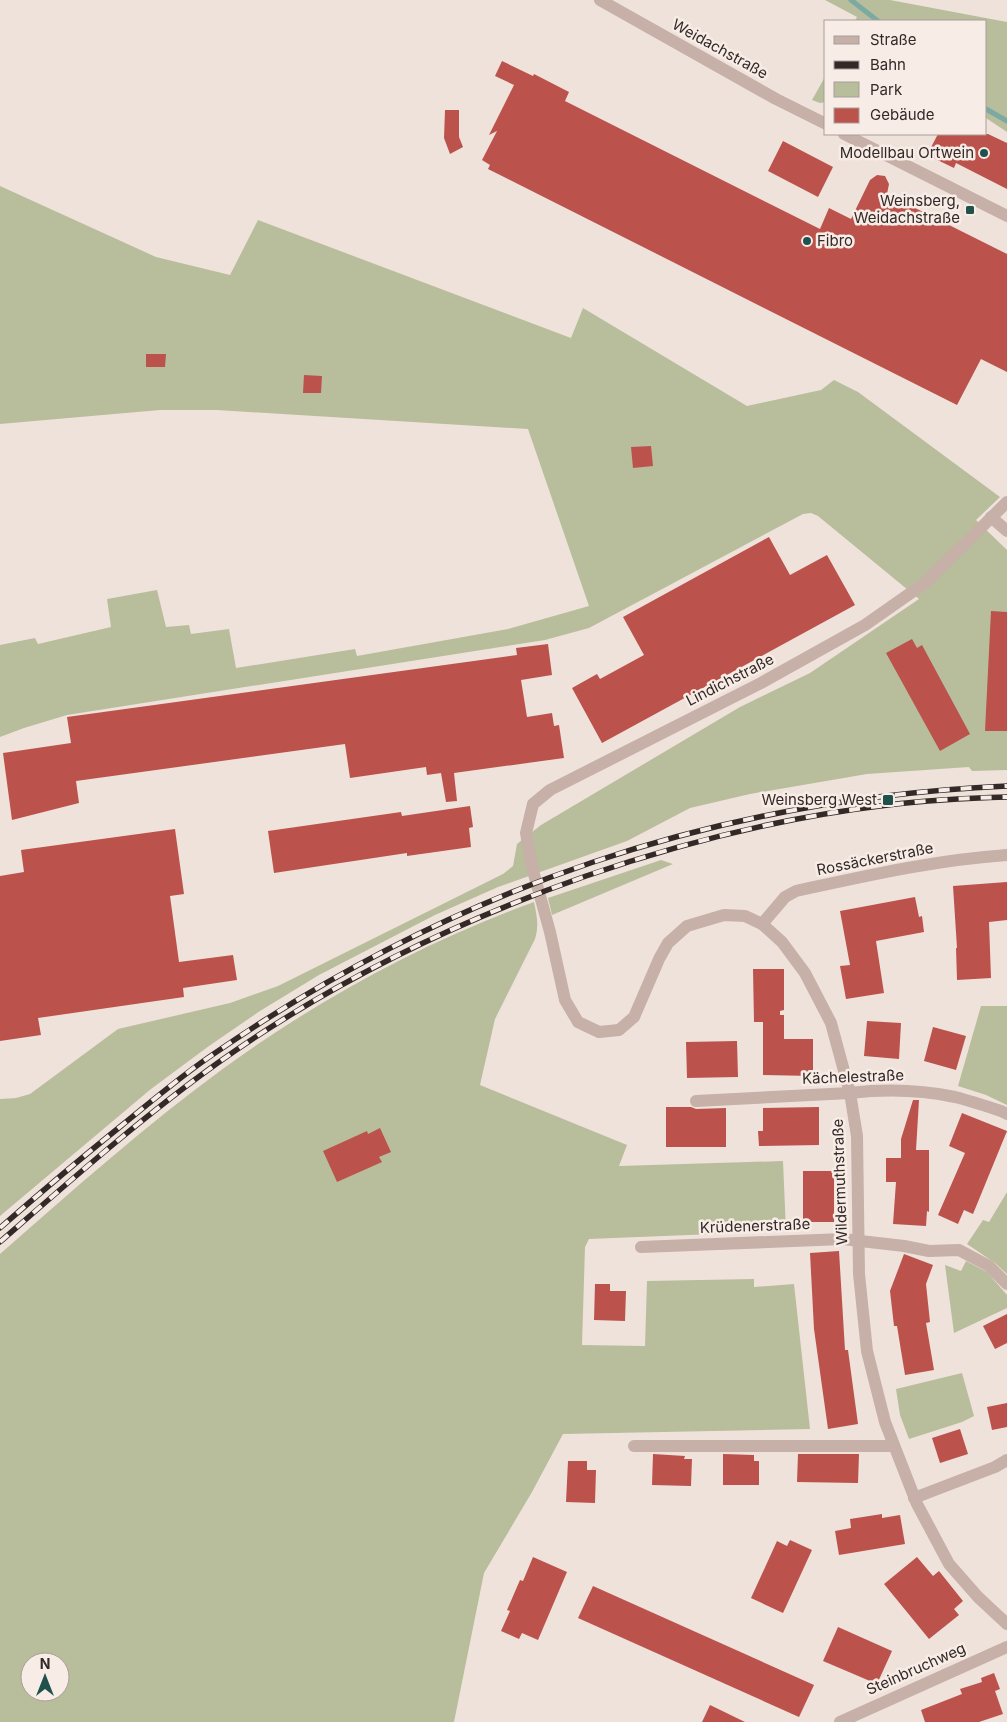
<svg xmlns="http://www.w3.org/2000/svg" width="1007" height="1722" viewBox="0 0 1007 1722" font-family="Inter,sans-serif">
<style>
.green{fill:#b8bd9c;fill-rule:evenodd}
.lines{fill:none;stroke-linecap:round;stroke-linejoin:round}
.stream{stroke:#7caaa3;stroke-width:5}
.building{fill:#bc524c}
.street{stroke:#c6b0a8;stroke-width:12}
.rail-casing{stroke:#332927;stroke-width:5.5}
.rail{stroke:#f7ece6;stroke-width:4;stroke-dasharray:11;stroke-linecap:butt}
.poi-dot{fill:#20514c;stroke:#f7ece6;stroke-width:2}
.labels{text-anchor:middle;stroke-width:5;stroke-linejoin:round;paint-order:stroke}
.street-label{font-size:15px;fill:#332927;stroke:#f7ece6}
.poi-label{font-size:15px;fill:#332927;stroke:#f7ece6;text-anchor:end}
</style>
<rect width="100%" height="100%" fill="#efe2db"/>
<!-- green -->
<g class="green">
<path d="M 825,0 L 890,0 L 1007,22 L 1007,132 L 986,118 L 986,21 L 855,21 L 857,17 Z"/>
<path d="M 826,75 L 826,102 L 820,103 L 812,100 Z"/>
<path d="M 0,186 L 156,257 L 230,275 L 258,220 L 571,338 L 583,308 L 747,406 L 821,390 L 834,380 L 858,392 L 1000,497 L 976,520 L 1007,550 L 1007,770 L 972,771 L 969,767 L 867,774 L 750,794 L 690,808 L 627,841 L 498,887 L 435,915 L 319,975 L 260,1011 L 209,1046 L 151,1089 L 0,1216 L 0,1099 L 16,1098 L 30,1094 L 118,1029 L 230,1003 L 278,986 L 503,874 L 513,866 L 517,844 L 541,825 L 740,707 L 810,673 L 919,599 L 818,516 L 811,513 L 803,514 L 589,628 L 545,640 L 67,715 L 24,728 L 0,737 L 0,645 L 35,638 L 38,644 L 111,627 L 107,599 L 157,590 L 166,627 L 189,625 L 191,634 L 229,629 L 236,668 L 355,649 L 357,656 L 508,629 L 589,606 L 528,429 L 217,410 L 160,410 L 0,424 Z"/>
<path d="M 661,860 L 673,864 L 552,915 L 548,898 Z"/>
<path d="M 534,902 C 537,916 539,926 535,939 L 495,1019 L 480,1085 L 627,1145 L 619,1166 L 783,1161 L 786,1231 L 589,1239 L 585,1247 L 582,1345 L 645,1346 L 647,1281 L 754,1279 L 754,1287 L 794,1284 L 810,1429 L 563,1434 L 532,1492 L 484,1573 L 454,1722 L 0,1722 L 0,1254 C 73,1190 146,1125 224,1068 C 317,1000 426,941 534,902 ZM 30,1662 L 60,1662 L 60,1692 L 30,1692 Z"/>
<path d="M 981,1006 L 1007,1006 L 1007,1105 L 986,1095 L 958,1086 Z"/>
<path d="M 1007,1192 L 1007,1274 L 995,1263 L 967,1244 L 983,1220 L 989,1222 Z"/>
<path d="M 966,1261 L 987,1272 L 1007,1295 L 1007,1308 L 954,1333 L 945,1265 L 961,1271 Z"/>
<path d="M 962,1373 L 974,1416 L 962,1422 L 909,1439 L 900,1415 L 896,1389 Z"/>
</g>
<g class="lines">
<!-- stream -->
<g class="stream">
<path d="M 851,0 L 878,21"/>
<path d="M 986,109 L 1007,121"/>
</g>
</g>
<!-- building -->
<g class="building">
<path d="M 502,61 L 533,76 L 534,74 L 569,92 L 565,101 L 820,229 L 829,208 L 851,219 L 870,180 L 877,175 L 885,176 L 889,184 L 887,194 L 1007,254 L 1007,372 L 981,359 L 957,405 L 488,169 L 490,165 L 482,160 L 497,131 L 489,135 L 514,85 L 495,76 Z"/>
<path d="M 445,110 L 459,110 L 459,137 L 463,147 L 450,154 L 444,138 Z"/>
<path d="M 938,134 L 988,134 L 1007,143 L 1007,189 L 956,163 L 954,168 L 927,155 Z"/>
<path d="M 783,141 L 833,167 L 818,197 L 768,171 Z"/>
<path d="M 146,354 L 166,354 L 165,367 L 146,367 Z"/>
<path d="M 304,375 L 322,376 L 321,393 L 303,393 Z"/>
<path d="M 651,446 L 653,466 L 633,468 L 631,447 Z"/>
<path d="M 769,537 L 790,575 L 827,555 L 855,605 L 602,743 L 572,688 L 597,674 L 600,679 L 644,655 L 623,617 Z"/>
<path d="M 991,611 L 1007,612 L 1007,731 L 985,731 Z"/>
<path d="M 912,639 L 917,648 L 922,645 L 970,734 L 940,751 L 886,653 Z"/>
<path d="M 548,644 L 552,675 L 521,680 L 527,717 L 552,713 L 554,726 L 559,725 L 564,758 L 454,773 L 457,801 L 446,802 L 441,773 L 427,775 L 426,767 L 350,778 L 345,744 L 76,781 L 79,803 L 12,820 L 3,753 L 71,743 L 67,717 L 517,655 L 516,648 Z"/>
<path d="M 470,806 L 473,827 L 469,828 L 471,847 L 407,856 L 407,853 L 274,873 L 268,831 L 401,812 L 402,816 Z"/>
<path d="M 175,829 L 184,894 L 170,896 L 179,962 L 233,955 L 237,980 L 183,988 L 184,997 L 38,1018 L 41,1035 L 0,1041 L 0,876 L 24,872 L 21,850 Z"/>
<path d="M 1007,882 L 1007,920 L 989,922 L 991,978 L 957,980 L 956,948 L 957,948 L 953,886 Z"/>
<path d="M 915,897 L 919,917 L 922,916 L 924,932 L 876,941 L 884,993 L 846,999 L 840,966 L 850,965 L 840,911 Z"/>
<path d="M 753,969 L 784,969 L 784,1010 L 780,1011 L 780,1015 L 784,1015 L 784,1039 L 813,1039 L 813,1076 L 763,1075 L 763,1022 L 754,1022 Z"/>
<path d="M 867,1021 L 901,1023 L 899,1059 L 864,1056 Z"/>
<path d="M 933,1027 L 966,1036 L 956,1070 L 924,1061 Z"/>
<path d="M 737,1041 L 738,1077 L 687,1078 L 686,1042 Z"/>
<path d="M 913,1100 L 919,1100 L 916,1150 L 929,1150 L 929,1212 L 927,1211 L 926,1226 L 893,1224 L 896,1182 L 886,1182 L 886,1158 L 901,1158 L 901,1139 Z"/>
<path d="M 666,1107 L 691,1107 L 696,1109 L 726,1108 L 726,1147 L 666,1147 Z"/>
<path d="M 819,1107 L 819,1145 L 759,1146 L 758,1131 L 763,1131 L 763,1108 Z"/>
<path d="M 962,1113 L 1007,1131 L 973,1214 L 964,1210 L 958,1224 L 938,1215 L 965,1153 L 949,1146 Z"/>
<path d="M 380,1128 L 391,1152 L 379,1157 L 382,1162 L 337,1182 L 323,1151 L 367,1131 L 368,1134 Z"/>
<rect x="803" y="1171" width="31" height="51"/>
<path d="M 839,1251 L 845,1350 L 848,1350 L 858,1424 L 828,1429 L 814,1329 L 810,1253 Z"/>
<path d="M 904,1254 L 933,1265 L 926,1284 L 930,1322 L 926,1323 L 934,1370 L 905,1375 L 897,1326 L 894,1326 L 890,1291 Z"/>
<path d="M 595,1284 L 610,1284 L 610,1291 L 626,1291 L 625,1321 L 594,1320 Z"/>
<path d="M 1007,1314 L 1007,1343 L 995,1349 L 983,1326 Z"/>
<path d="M 1007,1403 L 1007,1427 L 992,1430 L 987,1407 Z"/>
<path d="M 960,1429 L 968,1454 L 940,1463 L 932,1438 Z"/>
<path d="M 653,1454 L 685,1456 L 684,1459 L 692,1459 L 691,1486 L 652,1485 Z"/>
<path d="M 723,1454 L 754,1455 L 754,1461 L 759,1461 L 759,1485 L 723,1485 Z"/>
<path d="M 798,1454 L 859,1454 L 858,1483 L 797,1482 Z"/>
<path d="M 568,1461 L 587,1461 L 587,1470 L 596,1470 L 595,1503 L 566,1502 Z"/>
<path d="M 882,1514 L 882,1518 L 900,1515 L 905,1544 L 839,1555 L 835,1531 L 851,1528 L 850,1519 Z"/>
<path d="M 790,1540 L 812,1550 L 783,1613 L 751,1598 L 777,1541 L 787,1546 Z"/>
<path d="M 533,1557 L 567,1572 L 538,1640 L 522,1633 L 519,1639 L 501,1631 L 510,1611 L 507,1610 L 520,1580 L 523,1581 Z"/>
<path d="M 917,1557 L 933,1576 L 939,1571 L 963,1601 L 954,1609 L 959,1615 L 929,1639 L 884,1584 Z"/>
<path d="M 593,1586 L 814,1685 L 799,1717 L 578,1618 Z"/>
<path d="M 838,1627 L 892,1651 L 877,1684 L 823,1661 Z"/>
<path d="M 994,1673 L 1000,1689 L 995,1691 L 1003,1714 L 979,1722 L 925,1722 L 921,1710 L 962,1694 L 960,1689 L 982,1682 L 981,1678 Z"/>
<path d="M 710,1705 L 745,1722 L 702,1722 Z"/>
</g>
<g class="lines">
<!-- street -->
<g class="street">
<path d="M 600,0 L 776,99 L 826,124"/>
<path d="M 844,134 L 1007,216"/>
<path d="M 1007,502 L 925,583 L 865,625 L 761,683 L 550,790 L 533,804 L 526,833 L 532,867 L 550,932 L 565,1000 L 578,1022 L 599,1032 L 619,1030 L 634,1017 L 659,959 L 668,943 L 687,926 L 724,915 L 745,916 L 762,924 L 782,942 L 805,973 L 831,1023 L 850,1093 L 857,1136 L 859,1274 L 867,1351 L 885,1422 L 917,1504 L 949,1564 L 978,1597 L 1007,1624"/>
<path d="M 991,517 L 1007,531"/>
<path d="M 762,924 L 785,897 L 796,891 C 866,876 935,860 1007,855"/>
<path d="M 696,1101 L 850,1093 C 885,1089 921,1090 955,1097 C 971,1101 986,1106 1001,1111 L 1007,1114"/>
<path d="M 641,1247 L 843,1239 L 904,1246 L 929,1251 L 959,1250 L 989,1266 L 1007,1284"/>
<path d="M 634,1446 L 894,1446"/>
<path d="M 914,1498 L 995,1467 L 1007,1460"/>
<path d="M 840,1722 L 1007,1647"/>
</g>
<defs>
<g id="rail">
<path d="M 0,1228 C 40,1193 80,1159 121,1126 C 152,1101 182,1075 215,1053 C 455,888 716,799 1007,786"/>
<path d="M 0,1242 C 71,1180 142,1117 219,1062 C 332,982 455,922 586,876 C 684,842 785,817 888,805 C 928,800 968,798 1007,797"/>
</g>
</defs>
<!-- rail casing -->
<use href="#rail" class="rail-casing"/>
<!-- rail -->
<use href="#rail" class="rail"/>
</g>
<!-- markers -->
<g class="poi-dot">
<circle cx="984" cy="153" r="5"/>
<rect x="965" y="205" width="10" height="10" rx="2.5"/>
<circle cx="807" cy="241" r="5"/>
<rect x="882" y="794" width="12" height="12" rx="2.5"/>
</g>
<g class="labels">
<!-- street labels -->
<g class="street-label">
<text transform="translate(720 49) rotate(29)" y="5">Weidachstraße</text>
<text transform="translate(730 680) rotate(-27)" y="5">Lindichstraße</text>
<text transform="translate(875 859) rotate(-11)" y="5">Rossäckerstraße</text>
<text transform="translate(853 1077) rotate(-2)" y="5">Kächelestraße</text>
<text transform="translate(840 1182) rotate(-92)" y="5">Wildermuthstraße</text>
<text transform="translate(755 1226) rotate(-2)" y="5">Krüdenerstraße</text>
<text transform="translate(916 1669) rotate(-24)" y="5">Steinbruchweg</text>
</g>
<!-- poi labels -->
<g class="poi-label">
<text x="974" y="158">Modellbau Ortwein</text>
<text x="960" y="206">Weinsberg,<tspan x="960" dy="17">Weidachstraße</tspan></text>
<text x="817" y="246" text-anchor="start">Fibro</text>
<text x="877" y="805">Weinsberg West</text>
</g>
</g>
<!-- legend -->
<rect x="824" y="20" width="162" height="115" fill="#f7ece6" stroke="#a99e9a"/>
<rect x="834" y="36" width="25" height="8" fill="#c6b0a8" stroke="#a99e9a"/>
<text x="870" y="45" font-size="15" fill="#332927">Straße</text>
<rect x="834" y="61" width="25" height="8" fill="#332927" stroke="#a99e9a"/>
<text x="870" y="70" font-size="15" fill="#332927">Bahn</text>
<rect x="834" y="82" width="25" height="15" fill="#b8bd9c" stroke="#a99e9a"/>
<text x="870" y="95" font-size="15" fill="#332927">Park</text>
<rect x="834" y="108" width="25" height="15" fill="#bc524c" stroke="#a99e9a"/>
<text x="870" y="120" font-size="15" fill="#332927">Gebäude</text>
<!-- north arrow -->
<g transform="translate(45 1677)"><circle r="24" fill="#f7ece6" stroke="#a99e9a"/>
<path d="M0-4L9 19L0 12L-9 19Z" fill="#20514c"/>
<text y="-8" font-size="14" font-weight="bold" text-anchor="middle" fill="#332927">N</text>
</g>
</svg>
